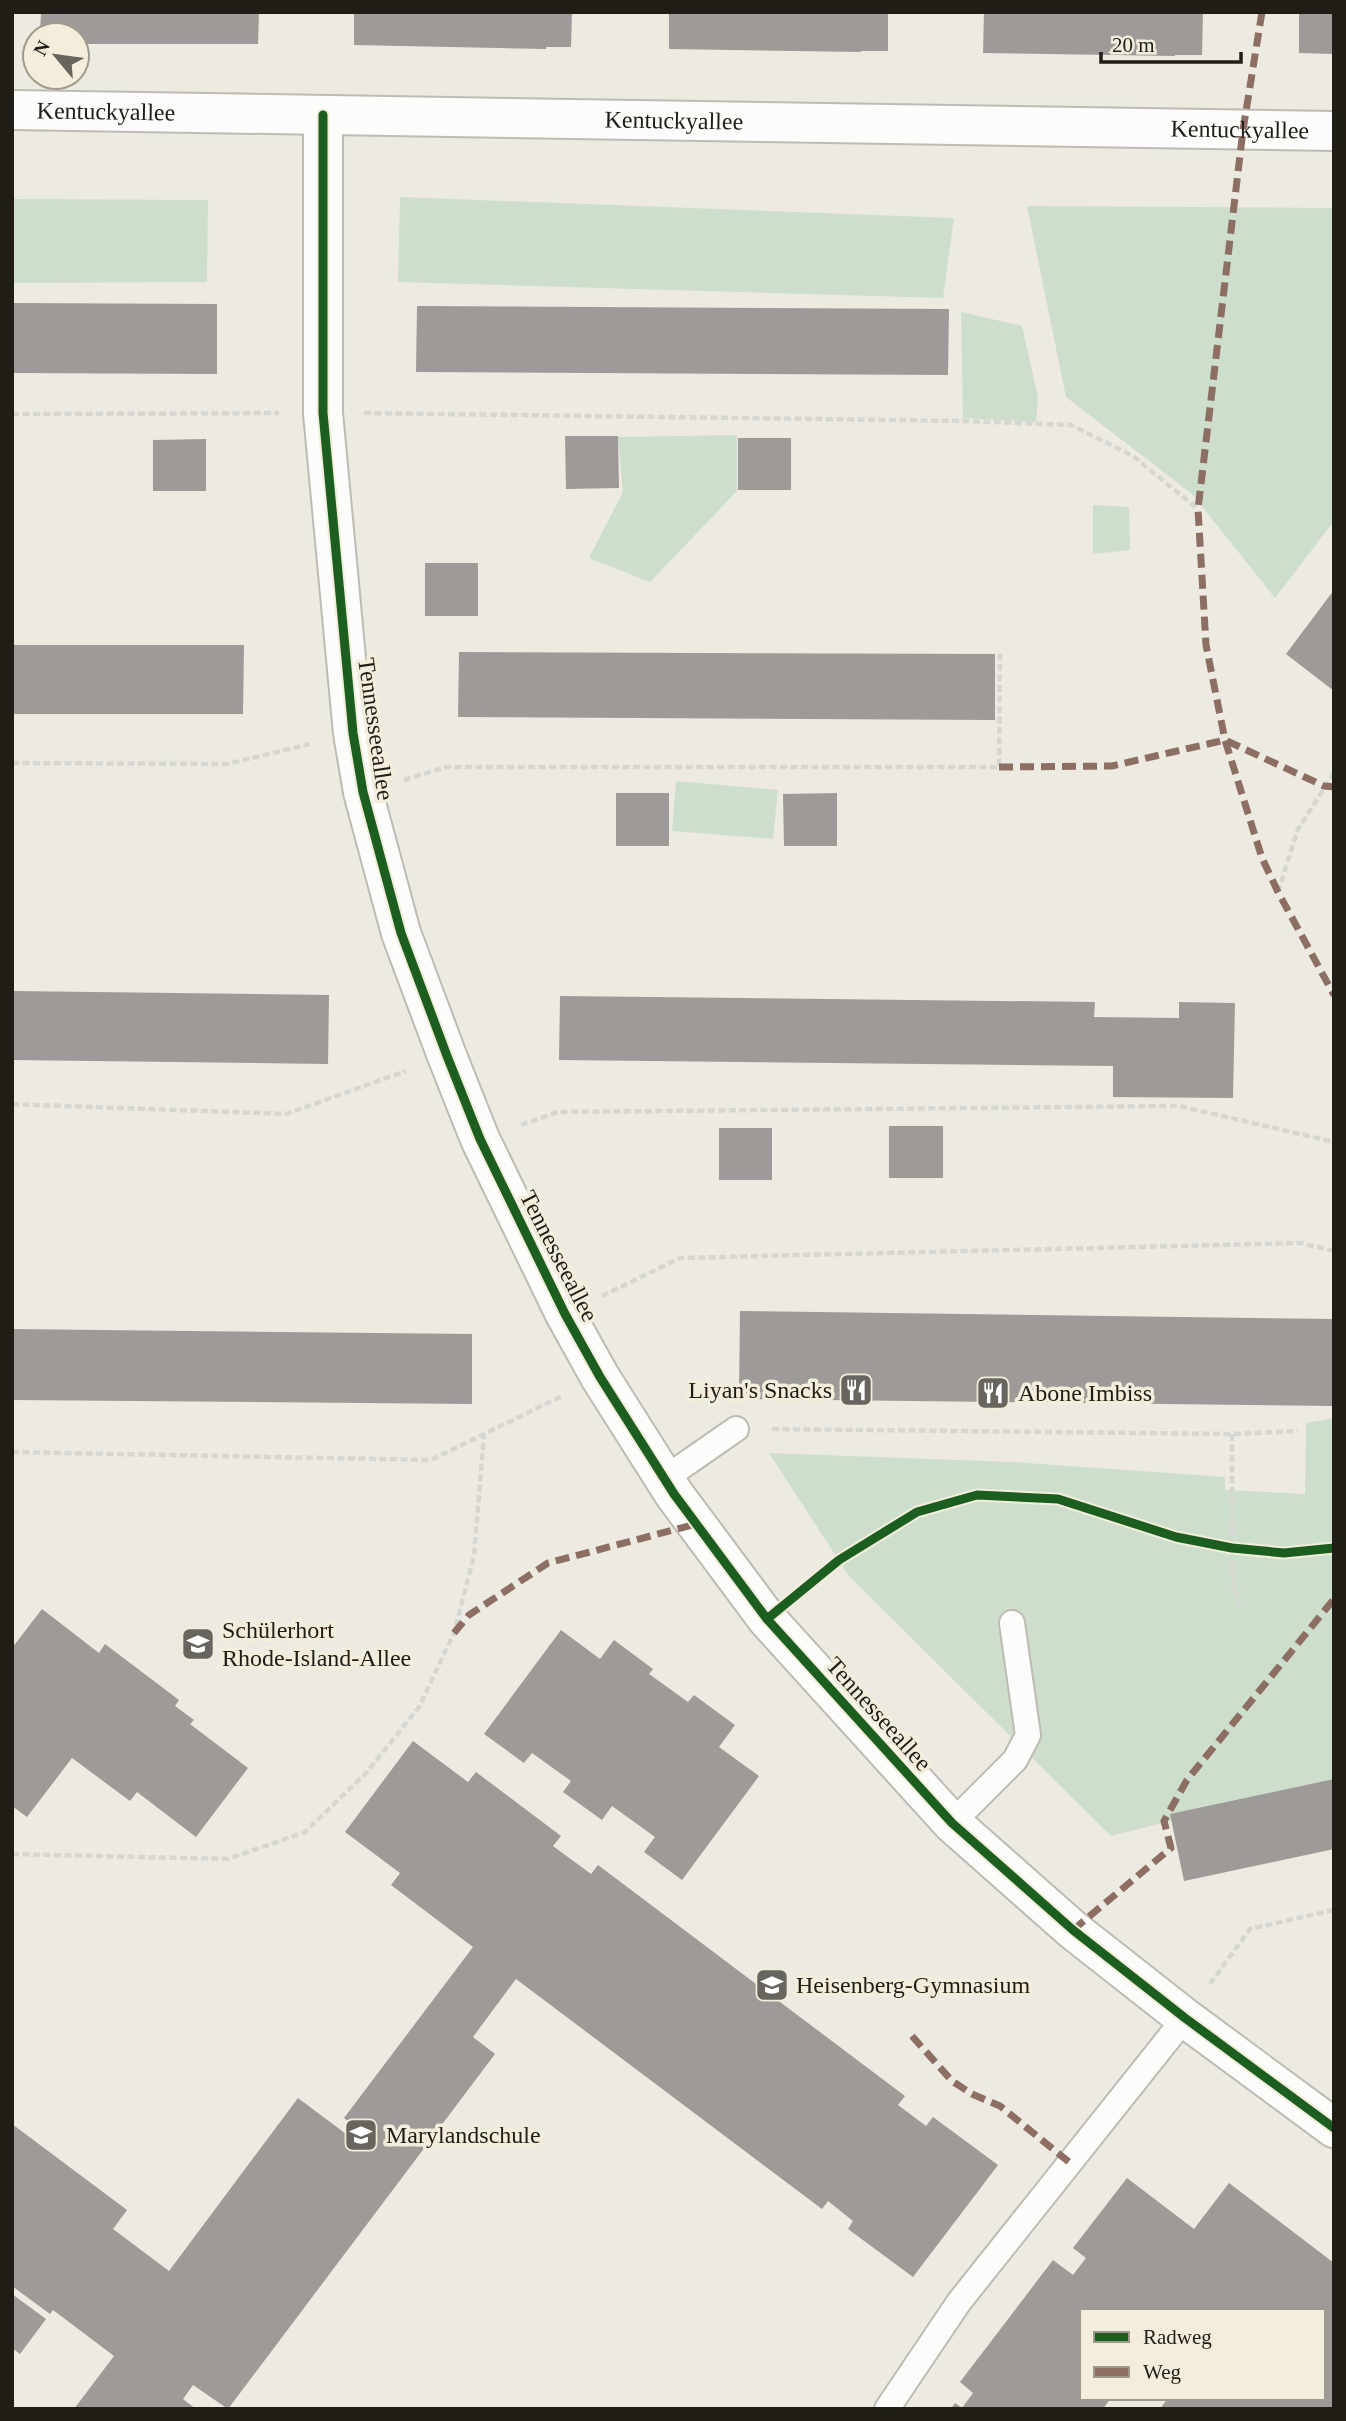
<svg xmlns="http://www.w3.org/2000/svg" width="1346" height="2421" viewBox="0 0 1346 2421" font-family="Georgia,serif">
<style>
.green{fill:#cddfcc}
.building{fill:#9d9a98}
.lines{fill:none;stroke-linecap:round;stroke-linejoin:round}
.service-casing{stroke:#bdbbb3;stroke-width:28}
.minor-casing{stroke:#bdbbb3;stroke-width:42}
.path{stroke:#d6d6d3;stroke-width:4.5;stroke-dasharray:7 3.5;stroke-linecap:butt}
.service{stroke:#fcfcfa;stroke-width:24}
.minor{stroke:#fcfcfa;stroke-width:38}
.quiet{stroke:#8d6e63;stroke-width:7;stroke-dasharray:14 7;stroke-linecap:butt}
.cycleway-casing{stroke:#f3eddb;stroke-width:13}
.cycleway{stroke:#1b5e20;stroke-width:9}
.labels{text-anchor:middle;stroke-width:7;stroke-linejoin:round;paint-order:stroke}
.street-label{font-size:24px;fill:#201d17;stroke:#f3eddb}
.poi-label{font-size:24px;fill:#201d17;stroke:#f3eddb;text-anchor:start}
</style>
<rect width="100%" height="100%" fill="#edeae1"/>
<!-- green -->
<g class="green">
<path d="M 400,197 L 954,218 L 943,298 L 398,282 Z"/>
<path d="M 12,199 L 208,200 L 207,282 L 12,283 Z"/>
<path d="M 1027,206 L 1334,208 L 1334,521 L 1275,598 L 1192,494 L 1066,397 Z"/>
<path d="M 961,312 L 1022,326 L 1038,397 L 1036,422 L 963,418 Z"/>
<path d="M 737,435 L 737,491 L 650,582 L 589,558 L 623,492 L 618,437 Z"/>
<path d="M 1093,505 L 1129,507 L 1130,550 L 1093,554 Z"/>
<path d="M 676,781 L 778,790 L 773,839 L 672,831 Z"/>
<path d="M 1334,1418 L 1334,1780 L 1111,1836 L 849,1576 L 769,1453 L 1013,1462 L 1225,1477 L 1225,1490 L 1305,1494 L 1306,1423 Z"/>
</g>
<!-- building -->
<g class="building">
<path d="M 41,12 L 259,12 L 258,44 L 77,44 L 77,35 L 40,35 Z"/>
<path d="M 354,12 L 572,12 L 571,47 L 546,47 L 546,49 L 354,45 Z"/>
<path d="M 669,12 L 888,12 L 888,51 L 861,51 L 861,52 L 669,49 Z"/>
<path d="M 984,12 L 1203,12 L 1202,55 L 1175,55 L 1175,56 L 983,53 Z"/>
<path d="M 1299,12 L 1334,12 L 1334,54 L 1299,53 Z"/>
<path d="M 12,303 L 217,304 L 217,374 L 12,373 Z"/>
<path d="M 417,306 L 949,309 L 948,375 L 416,372 Z"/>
<path d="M 565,436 L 618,436 L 619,488 L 566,489 Z"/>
<rect x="738" y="438" width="53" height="52"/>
<path d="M 206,439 L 206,491 L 153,491 L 153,440 Z"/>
<rect x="425" y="563" width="53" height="53"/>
<path d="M 1334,590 L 1334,691 L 1286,654 Z"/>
<path d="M 12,645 L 244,645 L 243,714 L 12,714 Z"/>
<path d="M 459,652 L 995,654 L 995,720 L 458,717 Z"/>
<rect x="616" y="793" width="53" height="53"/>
<path d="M 837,793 L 837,846 L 784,846 L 783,794 Z"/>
<path d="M 12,991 L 329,995 L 328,1064 L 12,1060 Z"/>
<path d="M 560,996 L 1095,1002 L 1094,1017 L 1179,1018 L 1179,1002 L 1235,1003 L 1233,1098 L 1113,1097 L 1113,1066 L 559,1060 Z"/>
<rect x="889" y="1126" width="54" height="52"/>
<rect x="719" y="1128" width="53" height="52"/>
<path d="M 740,1311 L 1334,1319 L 1334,1406 L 739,1399 Z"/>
<path d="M 12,1329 L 472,1334 L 472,1404 L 12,1400 Z"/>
<path d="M 42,1609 L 99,1653 L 105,1644 L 179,1700 L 175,1706 L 194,1720 L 190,1724 L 248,1768 L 196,1837 L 137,1792 L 130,1801 L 72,1758 L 27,1817 L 12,1806 L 12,1648 Z"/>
<path d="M 561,1630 L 600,1659 L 614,1640 L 653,1669 L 649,1674 L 688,1702 L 694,1695 L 735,1725 L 719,1747 L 759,1776 L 682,1880 L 644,1852 L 655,1837 L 612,1806 L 602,1820 L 563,1792 L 571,1781 L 532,1753 L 524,1763 L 484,1734 Z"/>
<path d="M 413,1741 L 468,1782 L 476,1772 L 561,1836 L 553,1846 L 591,1874 L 598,1865 L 905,2096 L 898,2105 L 926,2126 L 933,2117 L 998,2165 L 913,2277 L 848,2229 L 853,2221 L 828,2201 L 822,2209 L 516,1979 L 473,2037 L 495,2054 L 228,2409 L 193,2385 L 183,2399 L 196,2409 L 74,2409 L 114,2356 L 53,2310 L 50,2314 L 12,2286 L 12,2124 L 127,2210 L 113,2229 L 169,2271 L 298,2098 L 358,2143 L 365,2134 L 344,2118 L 473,1947 L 391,1885 L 400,1873 L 345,1832 Z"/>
<path d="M 1334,1779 L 1334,1849 L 1184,1881 L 1170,1814 Z"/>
<path d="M 1127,2178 L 1194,2229 L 1229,2183 L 1334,2263 L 1334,2409 L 1160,2409 L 1168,2398 L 1323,2398 L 1323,2311 L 1082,2311 L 1082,2398 L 1111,2398 L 1103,2409 L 951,2409 L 955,2403 L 962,2408 L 973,2393 L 960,2382 L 1053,2260 L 1073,2275 L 1086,2258 L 1073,2248 Z"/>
<path d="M 12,2294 L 46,2319 L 20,2354 L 12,2348 Z"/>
</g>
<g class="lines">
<defs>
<g id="service">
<path d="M 664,1479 L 736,1429"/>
<path d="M 952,1823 L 1015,1760 L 1028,1735 L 1012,1623"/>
<path d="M 887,2409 L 959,2302 L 1185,2018"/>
</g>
<g id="minor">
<path id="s1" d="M 12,110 L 1334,131"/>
<path d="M 323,115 L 323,413 L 353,733 L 363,792 L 401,933 L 447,1056 L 480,1139 L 565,1314 L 600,1377 L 674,1494 L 767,1619 L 952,1823 L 1073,1930 L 1185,2018 L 1334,2128"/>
</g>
</defs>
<!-- service casing -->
<use href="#service" class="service-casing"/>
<!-- minor casing -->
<use href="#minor" class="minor-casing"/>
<!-- path -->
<g class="path">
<path d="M 364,413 L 966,421 L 1071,425 L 1133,456 L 1198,509"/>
<path d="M 12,414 L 279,413"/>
<path d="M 12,763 L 227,764 L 310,744"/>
<path d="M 404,780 L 446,767 L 999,767 L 1000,652"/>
<path d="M 1278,892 L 1298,829 L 1334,773"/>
<path d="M 12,1104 L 286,1114 L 406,1071"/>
<path d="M 521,1125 L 558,1112 L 1179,1106 L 1334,1142"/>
<path d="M 602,1296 L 680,1258 L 1300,1243 L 1334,1251"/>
<path d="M 772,1429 L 1232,1434 L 1298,1431"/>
<path d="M 1232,1434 L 1232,1578 L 1240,1610"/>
<path d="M 12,1452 L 431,1460 L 562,1396"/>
<path d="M 12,1854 L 228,1859 L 305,1832 L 367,1772 L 419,1707 L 454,1633 L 474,1556 L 484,1435"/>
<path d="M 1210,1984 L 1250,1929 L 1334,1910"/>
</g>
<!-- service -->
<use href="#service" class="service"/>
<!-- minor -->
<use href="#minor" class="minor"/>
<!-- quiet -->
<g class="quiet">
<path d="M 1262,12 L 1243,130 L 1198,509 L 1206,645 L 1225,740 L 1262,858 L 1278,892 L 1334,995"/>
<path d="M 999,767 L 1112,766 L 1225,740 L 1324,786 L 1334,787"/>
<path d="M 454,1633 L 469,1615 L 548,1563 L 696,1524"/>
<path d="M 1073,1930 L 1171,1848 L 1164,1821 L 1187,1780 L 1334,1599"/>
<path d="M 912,2036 L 952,2081 L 972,2094 L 1000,2106 L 1069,2162"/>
</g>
<defs>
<g id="cycleway">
<path d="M 323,115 L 323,413 L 353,733 L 363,792 L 401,933 L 447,1056 L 480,1139 L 565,1314 L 600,1377 L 674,1494 L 767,1619 L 952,1823 L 1073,1930 L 1185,2018 L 1334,2128"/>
<path d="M 767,1619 L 839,1560 L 917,1512 L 977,1495 L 1058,1499 L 1176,1537 L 1232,1548 L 1284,1553 L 1334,1548"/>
</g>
</defs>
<!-- cycleway casing -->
<use href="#cycleway" class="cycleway-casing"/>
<!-- cycleway -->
<use href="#cycleway" class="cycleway"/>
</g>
<!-- icons -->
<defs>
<symbol id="restaurant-square" viewBox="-11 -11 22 22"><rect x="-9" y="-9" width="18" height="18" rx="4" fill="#68655e" stroke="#f3eddb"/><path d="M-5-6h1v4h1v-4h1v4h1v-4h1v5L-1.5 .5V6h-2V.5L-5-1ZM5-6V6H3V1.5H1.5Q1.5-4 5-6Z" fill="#fff"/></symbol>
<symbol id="school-square" viewBox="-11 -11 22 22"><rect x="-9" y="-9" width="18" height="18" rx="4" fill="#68655e" stroke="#f3eddb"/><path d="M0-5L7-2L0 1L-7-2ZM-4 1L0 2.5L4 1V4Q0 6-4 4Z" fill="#fff"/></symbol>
</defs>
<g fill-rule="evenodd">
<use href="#restaurant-square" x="837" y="1371" width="38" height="38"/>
<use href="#restaurant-square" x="974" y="1374" width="38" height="38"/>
<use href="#school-square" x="179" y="1625" width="38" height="38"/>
<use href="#school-square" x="753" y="1966" width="38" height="38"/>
<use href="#school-square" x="342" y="2116" width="38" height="38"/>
</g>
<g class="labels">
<!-- street labels -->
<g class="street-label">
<text dy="8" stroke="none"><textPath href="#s1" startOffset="94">Kentuckyallee</textPath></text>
<text dy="8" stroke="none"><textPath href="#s1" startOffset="662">Kentuckyallee</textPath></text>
<text dy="8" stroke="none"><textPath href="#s1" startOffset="1228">Kentuckyallee</textPath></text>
<text transform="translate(376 729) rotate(82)" y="8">Tennesseeallee</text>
<text transform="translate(559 1256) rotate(63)" y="8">Tennesseeallee</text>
<text transform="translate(879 1714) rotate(48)" y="8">Tennesseeallee</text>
</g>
<!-- poi labels -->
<g class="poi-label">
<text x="832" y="1398" text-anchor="end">Liyan's Snacks</text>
<text x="1018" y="1401">Abone Imbiss</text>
<text x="222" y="1638">Schülerhort<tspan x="222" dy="28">Rhode-Island-Allee</tspan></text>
<text x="796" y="1993">Heisenberg-Gymnasium</text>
<text x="386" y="2143">Marylandschule</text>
</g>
</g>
<!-- border -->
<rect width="1346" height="2421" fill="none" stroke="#201d17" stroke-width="28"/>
<!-- legend -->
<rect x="1080" y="2309" width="245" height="91" fill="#f3eddb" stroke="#9f9a8d" stroke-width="2"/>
<rect x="1094" y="2332" width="35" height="10" fill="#1b5e20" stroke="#9f9a8d" stroke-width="2"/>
<text x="1143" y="2344" font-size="21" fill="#201d17">Radweg</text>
<rect x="1094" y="2367" width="35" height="10" fill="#8d6e63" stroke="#9f9a8d" stroke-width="2"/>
<text x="1143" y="2379" font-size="21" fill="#201d17">Weg</text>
<!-- north arrow -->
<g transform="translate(56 56) rotate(299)"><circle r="33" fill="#f3eddb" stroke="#9f9a8d" stroke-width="2"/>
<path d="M0-5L12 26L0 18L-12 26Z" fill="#68655e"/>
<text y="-10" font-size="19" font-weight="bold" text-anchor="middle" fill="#201d17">N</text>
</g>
<!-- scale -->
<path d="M1101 52v10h140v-10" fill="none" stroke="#201d17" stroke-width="3.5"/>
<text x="1112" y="52" font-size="21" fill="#201d17" stroke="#f3eddb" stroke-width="5" paint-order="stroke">20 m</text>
</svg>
